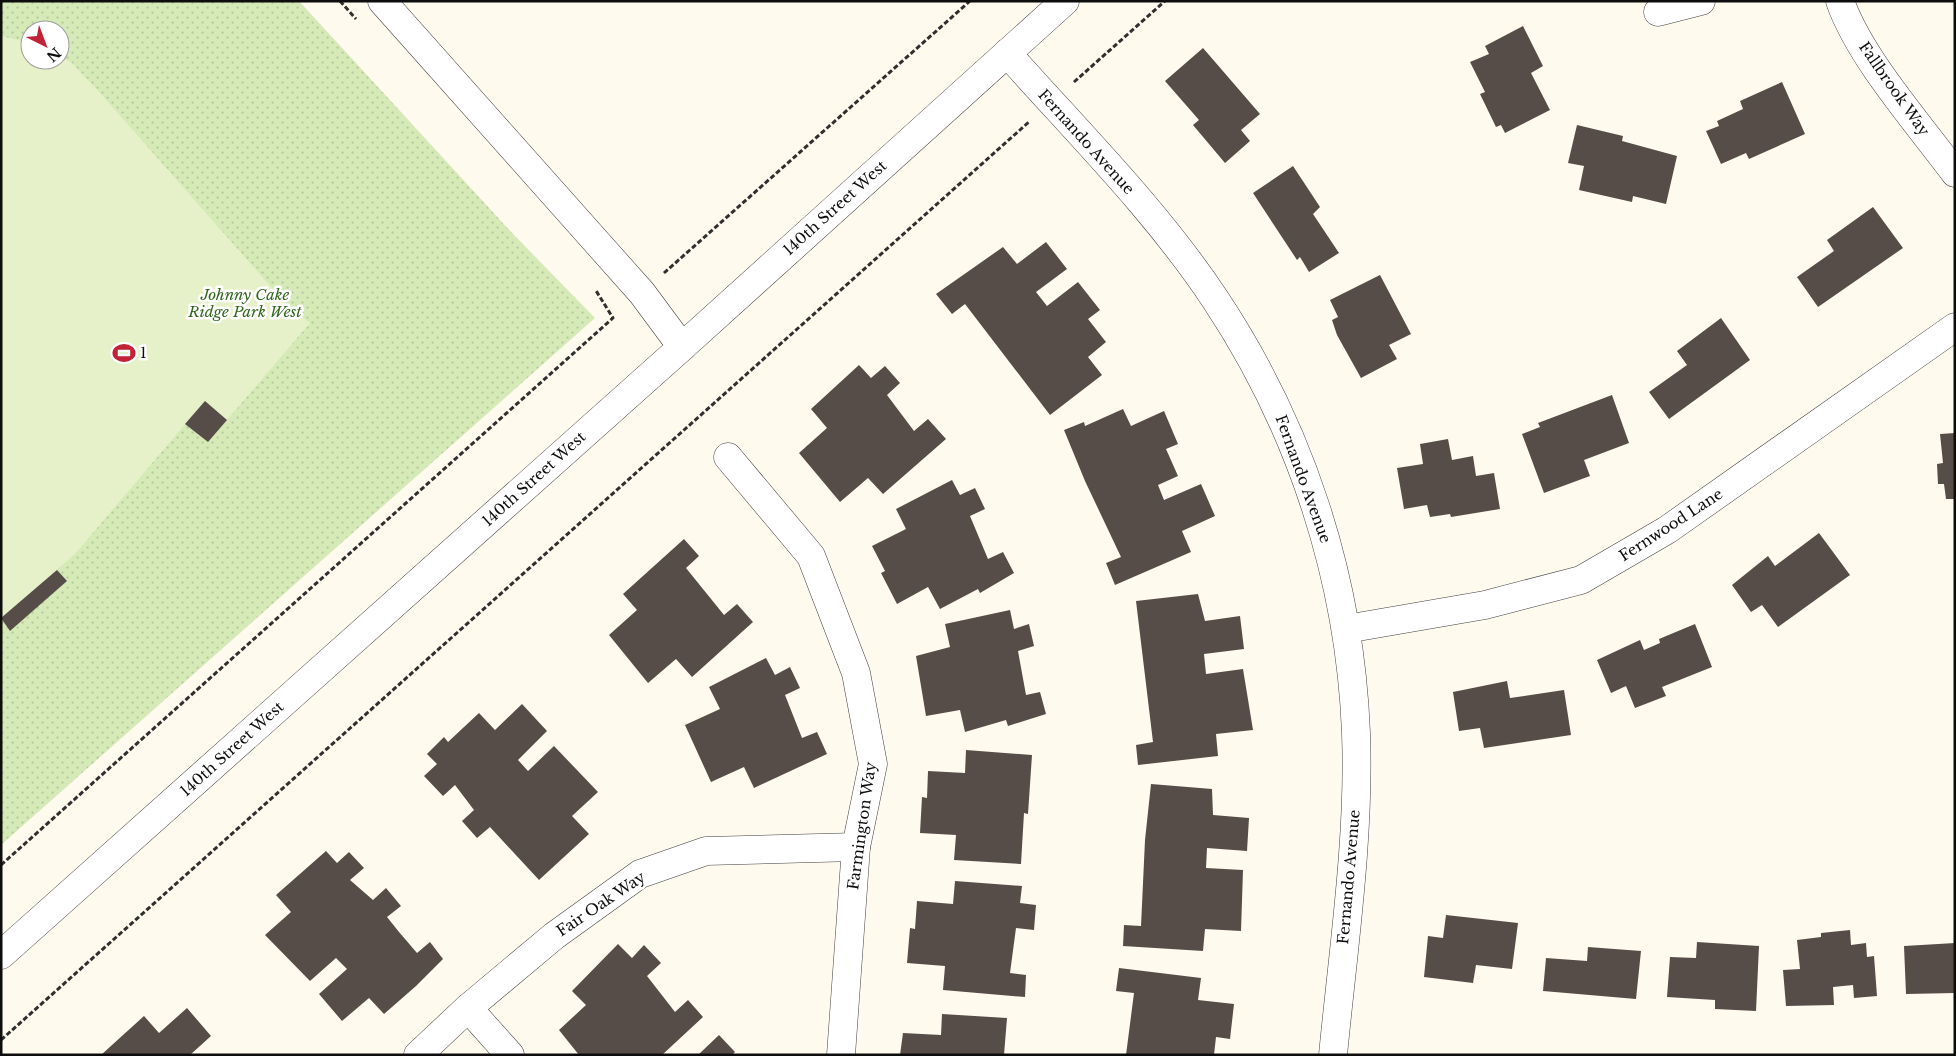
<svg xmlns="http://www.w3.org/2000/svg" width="1956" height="1056" viewBox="0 0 1956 1056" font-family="'Libre Baskerville',serif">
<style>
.park{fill:url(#park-dots);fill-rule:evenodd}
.pitch{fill:#e6f1c9}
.building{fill:#564d49}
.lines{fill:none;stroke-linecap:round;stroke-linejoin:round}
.minor-casing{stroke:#404040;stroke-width:29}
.path{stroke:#2f2f2f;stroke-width:3;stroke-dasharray:5 2.5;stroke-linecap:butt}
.minor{stroke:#fff;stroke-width:28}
.labels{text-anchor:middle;stroke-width:5;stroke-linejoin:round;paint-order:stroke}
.street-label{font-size:15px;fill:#0d0d0d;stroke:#fff}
.park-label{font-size:15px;font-style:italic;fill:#31671c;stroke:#fff}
.poi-label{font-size:15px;fill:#0d0d0d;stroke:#fff;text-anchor:start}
</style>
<defs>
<pattern id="park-dots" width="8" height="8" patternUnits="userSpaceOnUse" patternTransform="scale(1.25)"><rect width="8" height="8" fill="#d5eab7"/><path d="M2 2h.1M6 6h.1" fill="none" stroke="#b6c89c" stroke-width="1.8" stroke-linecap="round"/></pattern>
</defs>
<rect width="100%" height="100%" fill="#fffaee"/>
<!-- park -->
<path class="park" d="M 1,1 L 299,1 L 514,235 L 595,318 L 1,845 ZM 30,30 L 60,30 L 60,60 L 30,60 Z"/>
<!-- pitch -->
<path class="pitch" d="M 1,36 L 30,43 L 30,60 L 60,60 L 60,57 L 71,62 L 101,94 L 287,305 L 310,323 L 227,420 L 204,402 L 75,554 L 1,618 Z"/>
<!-- building -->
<g class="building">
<path d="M 1523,26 L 1543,66 L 1531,73 L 1550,110 L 1505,133 L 1501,125 L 1496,127 L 1480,94 L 1485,92 L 1470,62 L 1489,54 L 1485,46 Z"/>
<path d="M 1203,48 L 1260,114 L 1241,130 L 1250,141 L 1225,163 L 1193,125 L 1199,120 L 1165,81 Z"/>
<path d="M 1782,82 L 1805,134 L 1749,159 L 1746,153 L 1721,164 L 1706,131 L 1719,126 L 1717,121 L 1743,109 L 1740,101 Z"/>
<path d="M 1577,125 L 1623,136 L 1622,141 L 1677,156 L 1666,204 L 1633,196 L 1632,202 L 1579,190 L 1584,166 L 1568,163 Z"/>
<path d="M 1293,166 L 1320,207 L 1313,214 L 1339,253 L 1309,272 L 1300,257 L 1297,260 L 1253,193 Z"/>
<path d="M 1873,207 L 1903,248 L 1818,307 L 1797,277 L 1834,251 L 1827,240 Z"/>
<path d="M 1046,242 L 1067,269 L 1036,292 L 1047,306 L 1078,282 L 1100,310 L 1088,319 L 1106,342 L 1088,357 L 1102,375 L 1050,415 L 965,304 L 952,314 L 936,294 L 1003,247 L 1017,264 Z"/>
<path d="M 1380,275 L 1411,334 L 1389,345 L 1397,359 L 1361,378 L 1337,335 L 1332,320 L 1338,317 L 1330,300 Z"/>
<path d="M 1721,318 L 1750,360 L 1669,419 L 1649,392 L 1687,365 L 1677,351 Z"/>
<path d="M 859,365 L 871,378 L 885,366 L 900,383 L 887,395 L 914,431 L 928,419 L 946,439 L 883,494 L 868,478 L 840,502 L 799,453 L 827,428 L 811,409 Z"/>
<path d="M 1612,395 L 1629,443 L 1584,460 L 1590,476 L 1544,493 L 1522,434 L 1540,427 L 1538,423 Z"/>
<path d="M 205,401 L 227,420 L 208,442 L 185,424 Z"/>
<path d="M 1123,409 L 1131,426 L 1164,411 L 1178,444 L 1166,449 L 1178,476 L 1158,485 L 1164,500 L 1201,484 L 1215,516 L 1182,531 L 1191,552 L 1115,585 L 1106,563 L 1121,557 L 1085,481 L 1064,430 L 1084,422 L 1085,426 Z"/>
<path d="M 1955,433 L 1955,499 L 1946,499 L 1944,484 L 1938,484 L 1937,464 L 1943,463 L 1940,434 Z"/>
<path d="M 1448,439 L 1452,460 L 1473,456 L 1476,476 L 1494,473 L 1500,509 L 1451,517 L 1450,514 L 1430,517 L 1427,505 L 1404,509 L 1397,468 L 1423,464 L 1420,444 Z"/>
<path d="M 952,480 L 960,495 L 975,488 L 985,509 L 970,516 L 988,559 L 1003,552 L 1014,573 L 980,593 L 978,589 L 940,609 L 928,587 L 897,604 L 881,573 L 885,571 L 872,546 L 906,529 L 896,509 Z"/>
<path d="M 1819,533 L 1850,575 L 1778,627 L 1762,605 L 1751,612 L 1732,585 L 1768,556 L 1775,566 Z"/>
<path d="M 684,539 L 699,556 L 686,568 L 724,615 L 737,604 L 753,622 L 692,677 L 676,659 L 648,683 L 609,635 L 637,610 L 623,594 Z"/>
<path d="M 57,570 L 67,581 L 10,631 L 1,618 Z"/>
<path d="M 1198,594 L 1205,621 L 1240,616 L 1244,649 L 1204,654 L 1206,674 L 1243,669 L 1253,730 L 1216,734 L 1218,756 L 1138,765 L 1136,745 L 1153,742 L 1136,601 Z"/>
<path d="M 1010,610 L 1014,629 L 1029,624 L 1034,646 L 1018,651 L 1026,695 L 1040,692 L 1046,714 L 1008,726 L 1006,720 L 965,732 L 960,710 L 926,716 L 916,656 L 950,647 L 945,624 Z"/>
<path d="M 1695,624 L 1712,667 L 1662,687 L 1666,696 L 1635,708 L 1626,686 L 1611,693 L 1597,660 L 1640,640 L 1644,650 L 1660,643 L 1659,639 Z"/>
<path d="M 766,658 L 775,675 L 790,667 L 800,688 L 785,695 L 802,738 L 817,732 L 827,754 L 754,788 L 744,767 L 711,782 L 685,725 L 720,709 L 709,687 Z"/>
<path d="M 1507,681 L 1510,698 L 1564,690 L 1571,735 L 1484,748 L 1480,728 L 1459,731 L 1453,692 Z"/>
<path d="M 522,704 L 547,731 L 518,760 L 528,771 L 554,746 L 598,792 L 572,816 L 589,834 L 539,880 L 490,827 L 477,838 L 462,821 L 474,810 L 455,785 L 443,796 L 424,776 L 437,764 L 427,754 L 444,737 L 448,742 L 479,713 L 495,730 Z"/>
<path d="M 966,750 L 1032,755 L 1028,814 L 1024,813 L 1021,864 L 954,860 L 956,835 L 920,833 L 922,797 L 927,798 L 928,771 L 965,773 Z"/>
<path d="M 1151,784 L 1212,789 L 1213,815 L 1249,818 L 1247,851 L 1207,848 L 1206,868 L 1243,870 L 1241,931 L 1205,929 L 1203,951 L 1123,946 L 1124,925 L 1141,926 L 1145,840 Z"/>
<path d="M 326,851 L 337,863 L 349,852 L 364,868 L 350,880 L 373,900 L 386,888 L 401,906 L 387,917 L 399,932 L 417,953 L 430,942 L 443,959 L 416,986 L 384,1014 L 369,998 L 342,1021 L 319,994 L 347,969 L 336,958 L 310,981 L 265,935 L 291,912 L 276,895 Z"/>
<path d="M 955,881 L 1022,886 L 1020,903 L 1036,905 L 1034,930 L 1016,928 L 1010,973 L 1026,975 L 1025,997 L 943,990 L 945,966 L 907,963 L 910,928 L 915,929 L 917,901 L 953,904 Z"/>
<path d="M 1446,915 L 1518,923 L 1512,969 L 1476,965 L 1473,983 L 1424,977 L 1428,936 L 1443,938 Z"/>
<path d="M 1850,930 L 1851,945 L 1866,943 L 1867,957 L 1874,956 L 1877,996 L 1854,998 L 1853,985 L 1833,987 L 1834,1005 L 1786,1006 L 1783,970 L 1800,969 L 1797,940 L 1821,937 L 1821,933 Z"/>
<path d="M 1697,942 L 1759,946 L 1756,1011 L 1715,1009 L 1715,1000 L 1667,997 L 1670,957 L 1696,958 Z"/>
<path d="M 1955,943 L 1955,993 L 1906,994 L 1904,946 Z"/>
<path d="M 618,944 L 632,958 L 644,945 L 661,963 L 647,976 L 675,1012 L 688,1000 L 703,1017 L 662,1055 L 579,1055 L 559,1030 L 586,1005 L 572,991 Z"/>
<path d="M 1588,947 L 1641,951 L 1636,999 L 1543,991 L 1546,958 L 1587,961 Z"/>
<path d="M 1119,968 L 1201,978 L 1198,1000 L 1234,1004 L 1230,1039 L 1216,1037 L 1214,1055 L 1126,1055 L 1134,993 L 1116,991 Z"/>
<path d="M 187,1008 L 211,1036 L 190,1055 L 101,1055 L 144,1016 L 159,1033 Z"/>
<path d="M 942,1014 L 1007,1018 L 1004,1055 L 900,1055 L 903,1033 L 941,1035 Z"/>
<path d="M 719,1035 L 735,1052 L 732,1055 L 698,1055 Z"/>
</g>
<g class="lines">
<defs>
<g id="minor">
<path d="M 382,1 L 642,293 L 682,347"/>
<path d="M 1840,1 C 1860,58 1918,123 1955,173"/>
<path d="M 1658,12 L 1701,1"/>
<path d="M 1007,53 C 1078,133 1156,210 1215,299 C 1301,428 1350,579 1356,733 C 1360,837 1343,951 1333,1055"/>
<path d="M 728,457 L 811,556 L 856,673 L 873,764 L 856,847 L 841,1055"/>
<path d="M 1346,629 L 1485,605 L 1581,580 L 1667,530 L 1955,327"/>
<path d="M 1,955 L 682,347 L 1065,1"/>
<path d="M 468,1008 L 510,1055"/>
<path d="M 418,1055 L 468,1008 L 554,936 L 640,874 L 706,851 L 856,847"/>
</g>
</defs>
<!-- minor casing -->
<use href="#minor" class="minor-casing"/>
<!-- path -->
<g class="path">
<path d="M 340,1 L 356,19"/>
<path d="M 1074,82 L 1165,1"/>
<path d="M 664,273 L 970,1"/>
<path d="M 1,865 L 613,318 L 595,289"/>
<path d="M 1,1040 L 1030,121"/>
</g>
<!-- minor -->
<use href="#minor" class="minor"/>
</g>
<!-- icons -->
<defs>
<symbol id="stadium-bare" viewBox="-9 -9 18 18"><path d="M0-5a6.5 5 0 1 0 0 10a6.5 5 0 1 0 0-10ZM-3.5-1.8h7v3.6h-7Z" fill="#c12235" stroke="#fff" stroke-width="2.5" paint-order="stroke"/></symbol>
</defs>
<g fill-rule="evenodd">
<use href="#stadium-bare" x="108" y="337" width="32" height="32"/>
</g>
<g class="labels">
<!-- street labels -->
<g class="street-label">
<text transform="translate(1894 89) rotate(55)" y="5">Fallbrook Way</text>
<text transform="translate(1086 142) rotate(48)" y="5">Fernando Avenue</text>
<text transform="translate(835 208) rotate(-42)" y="5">140th Street West</text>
<text transform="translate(534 479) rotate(-42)" y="5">140th Street West</text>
<text transform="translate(1303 479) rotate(70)" y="5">Fernando Avenue</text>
<text transform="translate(1671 525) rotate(-33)" y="5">Fernwood Lane</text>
<text transform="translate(232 749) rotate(-42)" y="5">140th Street West</text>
<text transform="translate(862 826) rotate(-82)" y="5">Farmington Way</text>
<text transform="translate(1349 877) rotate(-85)" y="5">Fernando Avenue</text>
<text transform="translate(601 904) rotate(-34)" y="5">Fair Oak Way</text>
</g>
<!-- park labels -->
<g class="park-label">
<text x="245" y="300">Johnny Cake<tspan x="245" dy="17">Ridge Park West</tspan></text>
</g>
<!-- poi labels -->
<g class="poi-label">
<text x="140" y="358">1</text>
</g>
</g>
<!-- border -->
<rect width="1956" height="1056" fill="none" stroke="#0d0d0d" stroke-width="5"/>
<!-- north arrow -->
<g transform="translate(45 45) rotate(138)"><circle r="24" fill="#ffffff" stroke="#9e9e9e"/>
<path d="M0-4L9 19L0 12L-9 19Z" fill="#c12235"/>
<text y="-8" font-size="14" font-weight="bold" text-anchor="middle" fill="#0d0d0d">N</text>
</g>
</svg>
